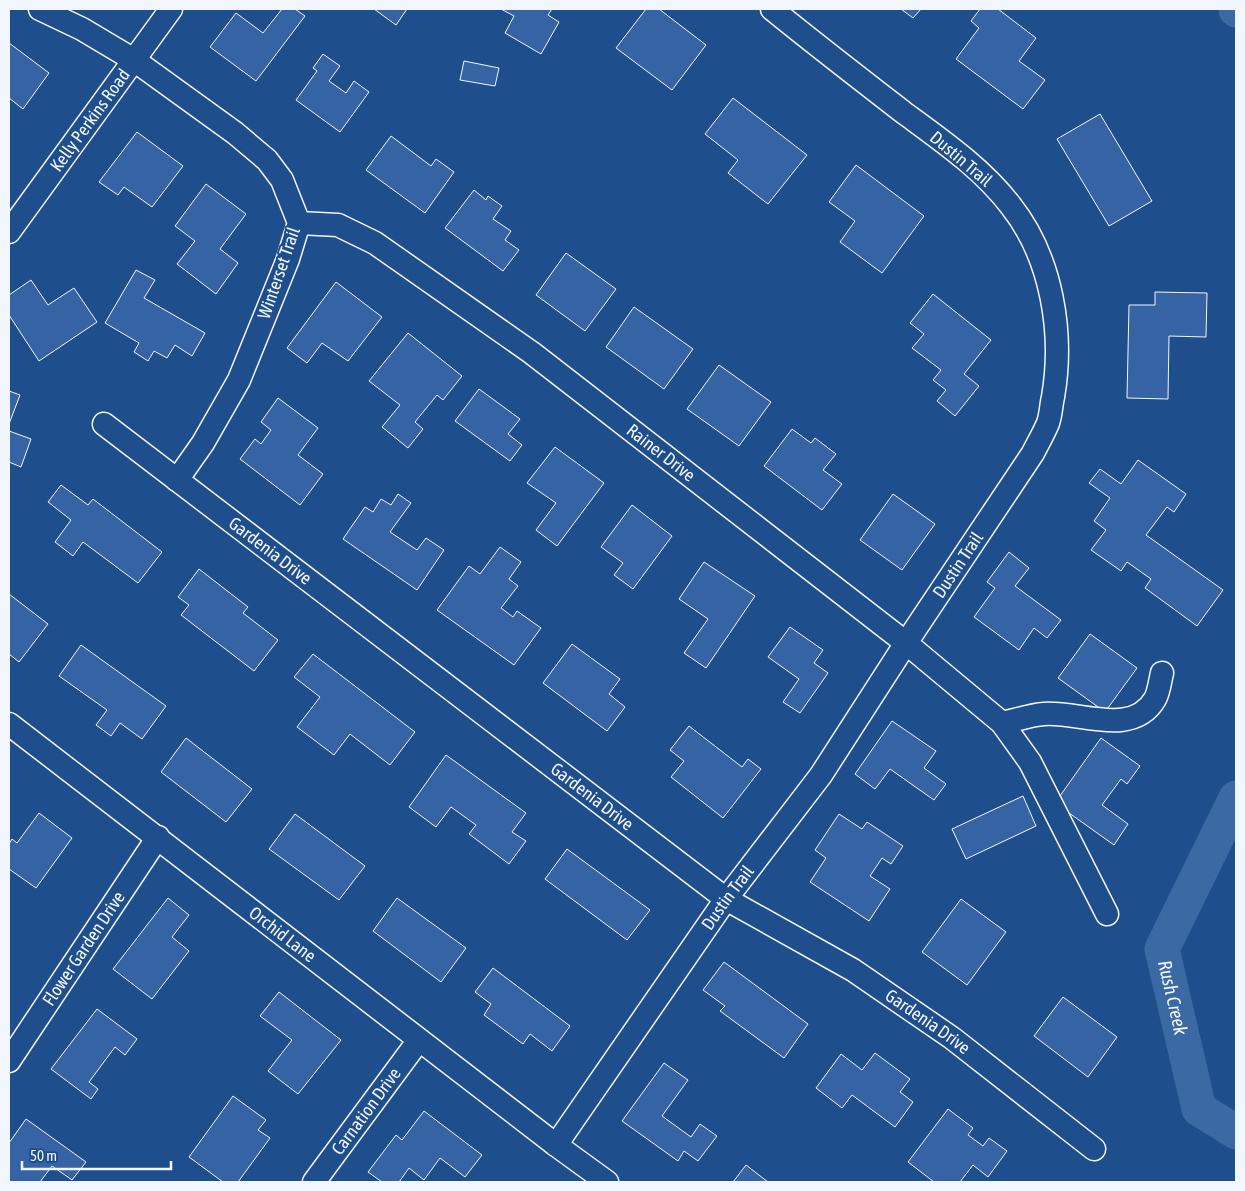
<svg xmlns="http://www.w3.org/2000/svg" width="1245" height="1191" viewBox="0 0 1245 1191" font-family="'Asap Condensed',sans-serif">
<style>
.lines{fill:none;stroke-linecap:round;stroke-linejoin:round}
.river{stroke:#3b69a3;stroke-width:35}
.building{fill:#3563a3;stroke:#f2f6ff}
.minor-casing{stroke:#f2f6ff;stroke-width:25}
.minor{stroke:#1f4e8c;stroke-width:22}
.labels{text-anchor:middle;stroke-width:4;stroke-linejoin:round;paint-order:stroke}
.street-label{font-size:18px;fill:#f2f6ff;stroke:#1f4e8c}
.water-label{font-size:19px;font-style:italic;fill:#f2f6ff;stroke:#1f4e8c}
</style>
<rect width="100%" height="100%" fill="#1f4e8c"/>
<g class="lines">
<!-- river -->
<g class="river">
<path d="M 1236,9 L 1236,10"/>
<path id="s1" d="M 1236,798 L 1162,949 L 1199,1109 L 1236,1132"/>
</g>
</g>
<!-- building -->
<g class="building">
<path d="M 282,9 L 295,9 L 305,16 L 256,81 L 210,47 L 236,13 L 263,33 Z"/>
<path d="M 374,9 L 407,9 L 396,25 Z"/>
<path d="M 501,9 L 552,9 L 548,15 L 559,22 L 541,54 L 505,33 L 514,16 Z"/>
<path d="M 646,9 L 659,9 L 706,45 L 672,90 L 616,48 Z"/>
<path d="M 901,9 L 921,9 L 913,18 Z"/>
<path d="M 980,9 L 998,9 L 1036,38 L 1019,61 L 1045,80 L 1023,109 L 956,59 L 979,28 L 971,21 Z"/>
<path d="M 9,43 L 49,73 L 23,109 L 9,98 Z"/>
<path d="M 323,54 L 340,66 L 329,81 L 346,93 L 354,81 L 369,92 L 340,132 L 296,100 L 317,71 L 313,68 Z"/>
<path d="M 464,61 L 499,68 L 495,86 L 460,80 Z"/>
<path d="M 733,98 L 807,155 L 768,204 L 728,173 L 738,160 L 705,134 Z"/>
<path d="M 1100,114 L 1152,201 L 1109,226 L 1057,139 Z"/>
<path d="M 137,132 L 183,166 L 152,207 L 124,187 L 118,195 L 99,182 Z"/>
<path d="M 391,136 L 431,166 L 436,159 L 454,172 L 425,213 L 366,170 Z"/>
<path d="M 856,165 L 924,216 L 882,273 L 840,242 L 855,221 L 829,202 Z"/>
<path d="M 206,184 L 246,214 L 220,249 L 238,263 L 216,294 L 177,264 L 195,241 L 175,226 Z"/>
<path d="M 474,190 L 486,200 L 488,196 L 502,206 L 493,219 L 511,231 L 505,240 L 519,250 L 503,271 L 445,228 Z"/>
<path d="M 566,253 L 616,289 L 585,331 L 536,295 Z"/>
<path d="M 136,270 L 155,280 L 144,298 L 205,333 L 192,356 L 175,345 L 167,358 L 154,351 L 148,361 L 134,352 L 139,343 L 105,323 Z"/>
<path d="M 31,280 L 48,305 L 74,288 L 97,322 L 39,361 L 9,315 L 9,295 Z"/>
<path d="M 336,282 L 382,317 L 348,361 L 322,343 L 307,363 L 287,348 Z"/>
<path d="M 1155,292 L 1207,293 L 1206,337 L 1169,336 L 1168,399 L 1127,398 L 1129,305 L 1155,305 Z"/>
<path d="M 933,294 L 991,340 L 964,374 L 979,386 L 955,416 L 937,401 L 946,390 L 933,380 L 941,370 L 912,348 L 924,334 L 910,323 Z"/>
<path d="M 634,307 L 693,349 L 664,389 L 606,347 Z"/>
<path d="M 408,333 L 462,376 L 443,400 L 437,395 L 415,422 L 423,429 L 408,448 L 382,427 L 400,405 L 369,381 Z"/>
<path d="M 719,365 L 771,402 L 739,446 L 687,409 Z"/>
<path d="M 479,389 L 520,419 L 508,434 L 522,445 L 510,461 L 455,421 Z"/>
<path d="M 9,391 L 20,395 L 9,424 Z"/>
<path d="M 278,398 L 318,428 L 298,455 L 323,474 L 300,505 L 240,459 L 255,439 L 261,444 L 271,430 L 261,422 Z"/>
<path d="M 792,429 L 811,443 L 815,438 L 836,454 L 823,470 L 842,484 L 822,510 L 764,466 Z"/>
<path d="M 9,431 L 31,439 L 21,467 L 9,462 Z"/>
<path d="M 555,447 L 604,483 L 557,546 L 536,530 L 556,503 L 527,483 Z"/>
<path d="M 1138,460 L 1186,494 L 1174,512 L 1167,507 L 1146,535 L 1223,590 L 1197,626 L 1145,588 L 1151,579 L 1127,562 L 1121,571 L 1091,550 L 1106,530 L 1094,521 L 1110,498 L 1089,483 L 1100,469 L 1121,484 Z"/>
<path d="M 61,485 L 88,505 L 93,499 L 162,552 L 138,583 L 83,542 L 73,556 L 55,542 L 71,520 L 48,502 Z"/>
<path d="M 398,494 L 411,503 L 390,532 L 417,550 L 426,538 L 444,550 L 417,590 L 343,539 L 365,507 L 373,512 L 381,499 L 391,505 Z"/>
<path d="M 893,494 L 935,524 L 902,570 L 860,540 Z"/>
<path d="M 632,505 L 672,536 L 633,589 L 614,575 L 623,563 L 601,547 Z"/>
<path d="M 500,547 L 521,562 L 509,579 L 518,586 L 501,608 L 513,617 L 517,611 L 541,628 L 514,665 L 437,610 L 469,566 L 480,574 Z"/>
<path d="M 1009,552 L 1029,568 L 1015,586 L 1061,620 L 1047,638 L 1034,628 L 1019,650 L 974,617 L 995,588 L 987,582 Z"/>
<path d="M 704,562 L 755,596 L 706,668 L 684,653 L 708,619 L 679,599 Z"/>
<path d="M 199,569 L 248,607 L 243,613 L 278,640 L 254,671 L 181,615 L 189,605 L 178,597 Z"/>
<path d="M 9,594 L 48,624 L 19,662 L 9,654 Z"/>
<path d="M 790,627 L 823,650 L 814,663 L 828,673 L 800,713 L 783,702 L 799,679 L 768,657 Z"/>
<path d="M 1090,634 L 1137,668 L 1105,712 L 1058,678 Z"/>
<path d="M 572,644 L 620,679 L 609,694 L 625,707 L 607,731 L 543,683 Z"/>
<path d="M 81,645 L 166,706 L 142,739 L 120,723 L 111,736 L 96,725 L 107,710 L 59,676 Z"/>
<path d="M 313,654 L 415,732 L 390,765 L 350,734 L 334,755 L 297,727 L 320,697 L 294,677 Z"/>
<path d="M 892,721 L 936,751 L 924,768 L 946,784 L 934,800 L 890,769 L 875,789 L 855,774 Z"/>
<path d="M 689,726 L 742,767 L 748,759 L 761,769 L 723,818 L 671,777 L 684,761 L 670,750 Z"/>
<path d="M 186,738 L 252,789 L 226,822 L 161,772 Z"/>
<path d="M 1101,738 L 1140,766 L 1127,784 L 1121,779 L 1102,805 L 1128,824 L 1114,845 L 1055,803 Z"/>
<path d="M 446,755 L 526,813 L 512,832 L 526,841 L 509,864 L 469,834 L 476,825 L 451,807 L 436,827 L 409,807 Z"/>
<path d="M 1023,796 L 1036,826 L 966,859 L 952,829 Z"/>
<path d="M 39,813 L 72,838 L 36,888 L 9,869 L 9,844 L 12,839 L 17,843 Z"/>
<path d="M 295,814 L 365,866 L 339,900 L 269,849 Z"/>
<path d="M 839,814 L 862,829 L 867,822 L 903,846 L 891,864 L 882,858 L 870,876 L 890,889 L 869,921 L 810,882 L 826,858 L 815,850 Z"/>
<path d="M 567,849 L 650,910 L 627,940 L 545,879 Z"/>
<path d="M 168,898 L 189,915 L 172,937 L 189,951 L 152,999 L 113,969 Z"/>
<path d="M 397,898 L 466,948 L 441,982 L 373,931 Z"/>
<path d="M 961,899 L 1006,932 L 967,985 L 922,952 Z"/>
<path d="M 724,962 L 808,1024 L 784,1058 L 720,1011 L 725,1006 L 703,990 Z"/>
<path d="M 493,968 L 570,1026 L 552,1051 L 530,1034 L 523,1044 L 484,1015 L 491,1004 L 475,992 Z"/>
<path d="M 279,992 L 341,1040 L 298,1094 L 268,1071 L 292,1040 L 260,1016 Z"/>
<path d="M 1063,997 L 1117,1037 L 1088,1077 L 1034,1036 Z"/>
<path d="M 97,1009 L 137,1039 L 125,1055 L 115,1047 L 89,1082 L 98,1089 L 91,1099 L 51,1069 Z"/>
<path d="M 875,1053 L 910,1079 L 900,1092 L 913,1102 L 895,1127 L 852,1095 L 842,1108 L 816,1088 L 841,1054 L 862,1070 Z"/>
<path d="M 664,1063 L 688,1080 L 662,1116 L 691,1137 L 700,1124 L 717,1136 L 698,1161 L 684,1151 L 678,1161 L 622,1121 Z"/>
<path d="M 233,1096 L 266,1120 L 258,1130 L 270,1138 L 238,1182 L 223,1182 L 189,1157 Z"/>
<path d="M 948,1109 L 973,1128 L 968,1135 L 983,1146 L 989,1138 L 1007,1151 L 988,1177 L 973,1165 L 960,1182 L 934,1182 L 908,1162 Z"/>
<path d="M 424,1111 L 482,1155 L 465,1177 L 440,1158 L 424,1180 L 409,1168 L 399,1182 L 382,1182 L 368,1172 L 396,1135 L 402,1140 Z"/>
<path d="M 26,1119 L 86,1162 L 72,1180 L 52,1166 L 40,1182 L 9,1182 L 9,1143 Z"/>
<path d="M 746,1165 L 768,1182 L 733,1182 Z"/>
</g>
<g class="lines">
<defs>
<g id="minor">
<path d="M 40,9 L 82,29 L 134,60 L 235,133 L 267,160 L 282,180 L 299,223 L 288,259 L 239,380 L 203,443 L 177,480"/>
<path id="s2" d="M 299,223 L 338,225 L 375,243 L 532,353 L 906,643 L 1002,723 L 1030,762 L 1107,914"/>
<path id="s3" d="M 9,232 L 171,9"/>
<path id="s4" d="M 104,424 L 726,899 L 853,970 L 952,1038 L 1094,1149"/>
<path d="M 1002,723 C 1016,720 1030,715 1044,714 C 1079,711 1132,738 1155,699 C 1159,692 1160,681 1162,673"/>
<path id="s5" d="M 9,724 L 556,1145 L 607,1182"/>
<path id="s6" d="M 9,1061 L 158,837"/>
<path id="s7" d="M 556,1145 L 726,899 L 821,775 L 906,643 L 1033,453 C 1038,443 1044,433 1048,423 C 1051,415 1051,405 1053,397 C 1064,333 1052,258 1011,206 C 982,168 941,140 903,112 C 859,78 815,44 772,9"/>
<path id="s8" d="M 314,1182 L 419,1040"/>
</g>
</defs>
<!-- minor casing -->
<use href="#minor" class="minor-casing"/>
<!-- minor -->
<use href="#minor" class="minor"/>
</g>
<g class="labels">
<!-- street labels -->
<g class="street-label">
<text dy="6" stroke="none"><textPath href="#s3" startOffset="138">Kelly Perkins Road</textPath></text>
<text transform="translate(961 159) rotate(40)" y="6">Dustin Trail</text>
<text transform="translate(279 273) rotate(-71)" y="6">Winterset Trail</text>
<text dy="6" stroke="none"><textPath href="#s2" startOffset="435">Rainer Drive</textPath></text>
<text dy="6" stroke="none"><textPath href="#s4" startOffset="209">Gardenia Drive</textPath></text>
<text dy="6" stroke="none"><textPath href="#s7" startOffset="706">Dustin Trail</textPath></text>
<text dy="6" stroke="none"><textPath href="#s4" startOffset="614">Gardenia Drive</textPath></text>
<text dy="6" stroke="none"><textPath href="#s7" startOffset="301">Dustin Trail</textPath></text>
<text dy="6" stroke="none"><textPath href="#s5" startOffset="345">Orchid Lane</textPath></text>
<text dy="6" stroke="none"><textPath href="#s6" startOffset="135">Flower Garden Drive</textPath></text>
<text dy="6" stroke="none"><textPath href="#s4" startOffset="1019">Gardenia Drive</textPath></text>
<text dy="6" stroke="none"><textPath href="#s8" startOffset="88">Carnation Drive</textPath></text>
</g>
<!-- water labels -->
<g class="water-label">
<text dy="7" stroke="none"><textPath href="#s1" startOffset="218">Rush Creek</textPath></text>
</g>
</g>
<!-- border -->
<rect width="1245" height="1191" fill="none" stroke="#f2f6ff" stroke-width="20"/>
<!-- scale -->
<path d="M22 1161v8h149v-8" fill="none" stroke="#f2f6ff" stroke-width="2.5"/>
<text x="30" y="1161" font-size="15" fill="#f2f6ff" stroke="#1f4e8c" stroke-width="4" paint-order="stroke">50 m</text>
</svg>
